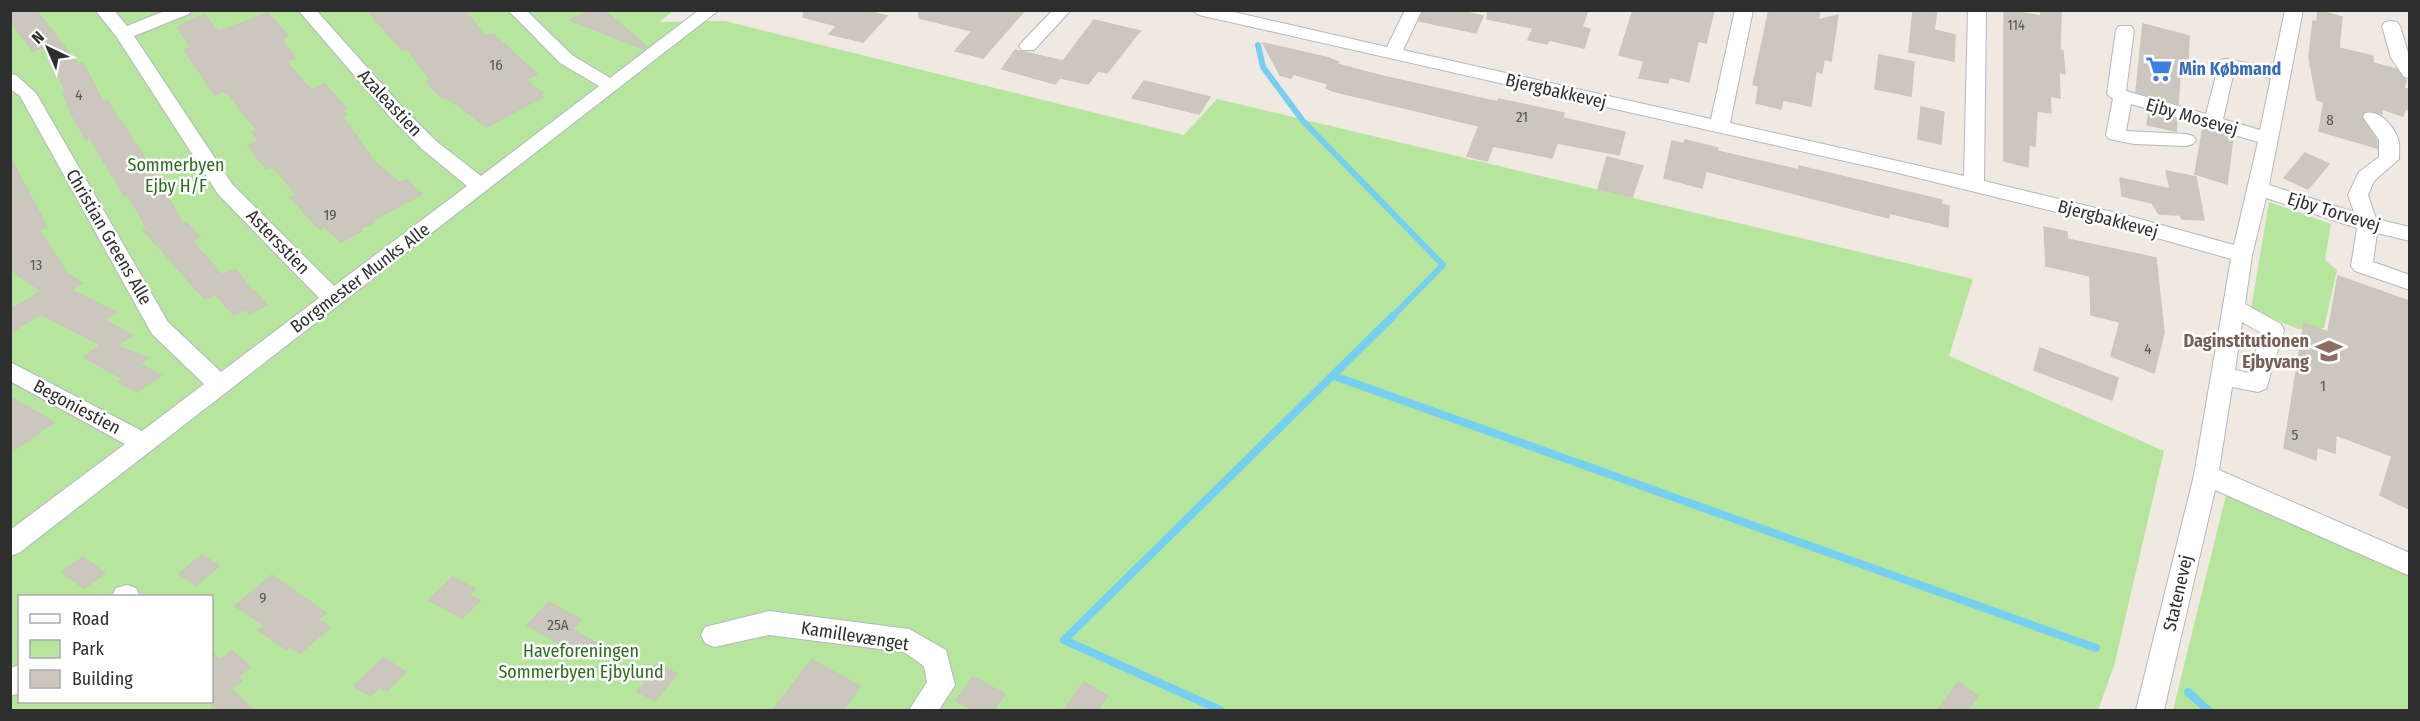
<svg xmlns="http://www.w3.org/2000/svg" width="2420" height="721" viewBox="0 0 2420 721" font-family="'Fira Sans Condensed',sans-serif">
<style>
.green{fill:#b6e59e;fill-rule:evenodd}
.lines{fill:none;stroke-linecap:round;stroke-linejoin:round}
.stream-far1{stroke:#75cff0;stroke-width:6}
.stream{stroke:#75cff0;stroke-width:8}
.building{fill:#cbc7bf;stroke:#cbc5ba;stroke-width:1.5}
.minor-casing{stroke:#b4b7c1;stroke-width:2}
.minor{fill:#fff;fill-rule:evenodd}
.labels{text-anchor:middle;stroke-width:5;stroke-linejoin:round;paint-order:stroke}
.far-number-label{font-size:14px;fill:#555452}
.number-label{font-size:15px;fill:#555452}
.shop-label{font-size:18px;font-weight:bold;fill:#366cbe;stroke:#fff;text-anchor:start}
.street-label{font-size:18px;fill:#2e2e2e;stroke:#fff}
.park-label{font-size:18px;fill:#2c6e1b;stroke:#fff}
.education-label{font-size:18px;font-weight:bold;fill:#785e54;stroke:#fff;text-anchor:end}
</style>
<rect width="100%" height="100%" fill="#efe9e1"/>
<!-- green -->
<g class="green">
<path d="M 11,11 L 673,11 L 659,22 L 725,21 L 1184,135 L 1217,99 L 1973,279 L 1949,356 L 2164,451 L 2114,666 L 2098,710 L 11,710 ZM 20,596 L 212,596 L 212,702 L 20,702 Z"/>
<path d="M 2269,202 L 2331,224 L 2325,260 L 2337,270 L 2324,328 L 2298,329 L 2251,309 Z"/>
<path d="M 2228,487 L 2409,571 L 2409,710 L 2173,710 Z"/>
</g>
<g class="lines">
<!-- stream-far1 -->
<path class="stream-far1" d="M 1258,45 L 1263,67 L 1303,121 L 1443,265 L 1391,318"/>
<!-- stream -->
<g class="stream">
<path d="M 1334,376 L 2096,648"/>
<path d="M 2188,692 L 2208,710"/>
<path d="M 1220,710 L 1064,640 L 1393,316"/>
</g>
</g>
<!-- building -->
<g class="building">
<path d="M 10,10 L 36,10 L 79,65 L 83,63 L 103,102 L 107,100 L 167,192 L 166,193 L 183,224 L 186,222 L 200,237 L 192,241 L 222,275 L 236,269 L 252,292 L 255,291 L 267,305 L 250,314 L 246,309 L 234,315 L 215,294 L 205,299 L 143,230 L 147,229 L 128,195 L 124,196 L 90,138 L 86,140 L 72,115 L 63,93 L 66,92 L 45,47 L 33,51 L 10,20 Z"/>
<path d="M 367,10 L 464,10 L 486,36 L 493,34 L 537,74 L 525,80 L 543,93 L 540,94 L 543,97 L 486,127 L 456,103 L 453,104 L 446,98 L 443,99 L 426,82 L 430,80 L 406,48 L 402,50 Z"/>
<path d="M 592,10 L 604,10 L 647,47 L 644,49 L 570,20 Z"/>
<path d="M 804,10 L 864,10 L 887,16 L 863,42 L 829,34 L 837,26 L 803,17 Z"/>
<path d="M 919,10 L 1025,10 L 983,58 L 955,51 L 972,31 L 919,18 Z"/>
<path d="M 1424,10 L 1456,10 L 1483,16 L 1476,33 L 1419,21 Z"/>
<path d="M 1488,10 L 1588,10 L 1582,27 L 1590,29 L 1584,48 L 1549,40 L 1547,44 L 1528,40 L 1533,28 L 1487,19 Z"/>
<path d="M 1633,10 L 1714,10 L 1706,43 L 1698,41 L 1689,82 L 1669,77 L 1668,83 L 1639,78 L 1644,61 L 1619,55 Z"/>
<path d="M 1769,10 L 1820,10 L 1818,20 L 1838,15 L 1831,61 L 1824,59 L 1822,73 L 1816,71 L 1811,106 L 1783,100 L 1781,109 L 1756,103 L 1759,86 L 1753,85 Z"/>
<path d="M 1913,10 L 1937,10 L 1934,30 L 1955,35 L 1954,61 L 1909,52 Z"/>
<path d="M 2004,10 L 2041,16 L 2041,10 L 2061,10 L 2060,50 L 2063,51 L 2065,74 L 2059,72 L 2060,98 L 2050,96 L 2051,113 L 2037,111 L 2035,146 L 2029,145 L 2028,167 L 2004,161 Z"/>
<path d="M 2318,10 L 2342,17 L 2339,48 L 2373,56 L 2373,63 L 2396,69 L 2406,80 L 2404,88 L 2409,90 L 2409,110 L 2405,109 L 2403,116 L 2382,109 L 2382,114 L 2370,110 L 2365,111 L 2361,116 L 2377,141 L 2377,148 L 2319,131 L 2324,102 L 2317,100 L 2309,57 L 2313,21 L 2317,22 Z"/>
<path d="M 268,13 L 288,36 L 282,39 L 295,58 L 286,61 L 311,90 L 325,84 L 346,109 L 343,111 L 346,114 L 342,116 L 371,156 L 369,157 L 400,183 L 407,180 L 422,194 L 373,220 L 375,222 L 359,229 L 362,231 L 341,242 L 324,226 L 320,230 L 290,197 L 296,195 L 273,166 L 266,169 L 248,145 L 259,141 L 252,132 L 257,130 L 230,96 L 224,91 L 215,95 L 184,50 L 191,47 L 177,27 L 205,14 L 218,32 Z"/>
<path d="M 1094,20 L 1140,31 L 1107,73 L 1098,71 L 1088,84 L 1060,78 L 1055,84 L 1002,69 L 1015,50 L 1063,61 Z"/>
<path d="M 2143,24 L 2189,36 L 2188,60 L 2181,58 L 2178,104 L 2136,92 Z"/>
<path d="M 1263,43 L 1329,58 L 1338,62 L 1337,64 L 1378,75 L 1498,102 L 1499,99 L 1564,113 L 1563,118 L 1625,132 L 1619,155 L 1557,143 L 1552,158 L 1493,146 L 1487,161 L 1467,156 L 1479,126 L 1333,91 L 1326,88 L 1328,84 L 1293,74 L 1291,78 L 1280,75 Z"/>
<path d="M 1879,55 L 1914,62 L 1911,96 L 1875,89 Z"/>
<path d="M 1144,81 L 1210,97 L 1199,114 L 1132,98 Z"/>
<path d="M 1921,107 L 1944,112 L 1941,144 L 1918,139 Z"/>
<path d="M 2149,112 L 2177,120 L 2176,131 L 2147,125 Z"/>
<path d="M 2203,128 L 2233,137 L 2227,184 L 2195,174 Z"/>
<path d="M 1685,140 L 1718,148 L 1717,151 L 1799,170 L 1799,166 L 1942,200 L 1941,204 L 1949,206 L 1948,227 L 1889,213 L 1889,218 L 1706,171 L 1702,188 L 1664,178 L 1672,141 L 1684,144 Z"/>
<path d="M 2305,153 L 2329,164 L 2308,189 L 2284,178 Z"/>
<path d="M 10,157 L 47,227 L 39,230 L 68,274 L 82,283 L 71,290 L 116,312 L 104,320 L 132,335 L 117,346 L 148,358 L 140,364 L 161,375 L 137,392 L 118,382 L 123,379 L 84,357 L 101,345 L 41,314 L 10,333 L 10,310 L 42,291 L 16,274 L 10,263 Z"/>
<path d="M 1607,157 L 1643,166 L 1632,197 L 1598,189 Z"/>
<path d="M 2166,171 L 2196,177 L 2204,220 L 2182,219 L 2180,215 L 2159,214 L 2152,203 L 2122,196 L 2120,178 L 2170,189 Z"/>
<path d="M 2044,227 L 2067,232 L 2067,239 L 2156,258 L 2164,333 L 2154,373 L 2111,356 L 2120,322 L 2091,315 L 2090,276 L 2046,266 Z"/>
<path d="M 2338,276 L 2409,301 L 2409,509 L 2380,495 L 2392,456 L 2336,435 L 2335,453 L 2317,447 L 2316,460 L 2284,448 L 2304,323 L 2328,332 Z"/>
<path d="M 2040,348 L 2118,378 L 2112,400 L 2034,370 Z"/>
<path d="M 10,397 L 54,422 L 10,453 Z"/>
<path d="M 202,555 L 219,566 L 196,585 L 179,574 Z"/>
<path d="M 83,557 L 105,573 L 84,588 L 62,572 Z"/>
<path d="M 272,575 L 326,613 L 318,619 L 330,627 L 300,653 L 289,646 L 286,649 L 258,630 L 265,626 L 235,606 Z"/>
<path d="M 453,577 L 475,589 L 469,595 L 480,601 L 462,618 L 429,600 Z"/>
<path d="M 549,602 L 581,620 L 572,629 L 600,645 L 587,659 L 527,625 Z"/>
<path d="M 232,651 L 250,667 L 238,677 L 242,681 L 231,689 L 255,711 L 212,711 L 212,653 L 220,660 Z"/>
<path d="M 384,658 L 406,672 L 387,691 L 380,687 L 370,696 L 354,686 Z"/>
<path d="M 812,660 L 860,686 L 843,711 L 772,711 Z"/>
<path d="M 657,663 L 677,674 L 655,701 L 637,691 L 646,682 L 642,680 Z"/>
<path d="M 973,677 L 1005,694 L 993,711 L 974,711 L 956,701 Z"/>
<path d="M 1084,682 L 1108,696 L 1097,711 L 1063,711 Z"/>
<path d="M 1958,682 L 1978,696 L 1967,711 L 1937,711 Z"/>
</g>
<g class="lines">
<defs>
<g id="minor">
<path d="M 95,10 L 114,10 L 127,26 L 167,10 L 191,10 L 189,14 L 134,36 L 232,184 L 334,286 L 467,186 L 422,149 L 391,118 L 298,10 L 316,10 L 405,110 L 436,141 L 481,176 L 599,86 L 560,63 L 508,10 L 526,10 L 572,55 L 610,78 L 699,10 L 719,10 L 19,553 L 10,556 L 10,530 L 125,444 L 10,381 L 10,362 L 142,431 L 204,384 L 152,334 L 20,96 L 10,89 L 10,74 L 16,75 L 36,93 L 168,322 L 221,372 L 319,298 L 218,194 L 116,36 Z"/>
<path d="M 1053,10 L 1071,10 L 1034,50 L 1022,50 L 1019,46 L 1022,42 Z"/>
<path d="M 1191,10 L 1225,10 L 1387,47 L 1405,10 L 1422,10 L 1403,50 L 1711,119 L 1735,10 L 1753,10 L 1730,123 L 1964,176 L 1968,10 L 1986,10 L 1984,181 L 2129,216 L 2234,245 L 2258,142 L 2131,104 L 2126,131 L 2186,134 L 2193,136 L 2196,140 L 2193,144 L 2186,146 L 2134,144 L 2109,139 L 2106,135 L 2113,99 L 2107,94 L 2116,30 L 2119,26 L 2131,26 L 2134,30 L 2126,91 L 2206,114 L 2220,60 L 2226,59 L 2273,68 L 2285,10 L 2303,10 L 2269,185 L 2354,212 L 2348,195 L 2359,172 L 2379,157 L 2379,140 L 2363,117 L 2365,113 C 2379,109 2394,126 2398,139 C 2400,144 2399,153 2399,159 L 2374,181 L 2368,195 L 2376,219 L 2410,227 L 2410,241 L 2377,233 L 2373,262 L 2410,275 L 2410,290 L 2355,271 L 2351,266 L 2357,228 L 2266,198 L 2252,255 L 2245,304 L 2281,324 L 2284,330 L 2266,389 L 2258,392 L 2232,387 L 2219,470 L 2410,553 L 2410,576 L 2215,490 L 2164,710 L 2136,710 L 2194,475 L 2231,259 L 2129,230 L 1898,173 L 1199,15 ZM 2234,71 L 2271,78 L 2260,130 L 2223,119 ZM 2242,322 L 2261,333 L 2250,373 L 2235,370 Z"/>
<path d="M 2391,21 L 2397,22 L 2400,26 L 2410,59 L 2410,78 L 2404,77 L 2391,58 L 2382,26 L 2385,22 Z"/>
<path d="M 127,585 L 136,588 L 140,596 L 112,596 L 116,588 Z"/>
<path d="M 769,611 L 909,629 L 946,650 L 955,685 L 939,710 L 909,710 L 927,682 L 924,666 L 904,652 L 769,635 L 714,647 L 705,643 L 701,635 L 705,627 Z"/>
<path d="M 20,665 L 20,693 L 10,696 L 10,668 Z"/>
</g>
</defs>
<!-- minor casing -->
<use href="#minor" class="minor-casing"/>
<!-- minor -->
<use href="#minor" class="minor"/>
</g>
<!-- icons -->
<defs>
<symbol id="supermarket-bare" viewBox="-9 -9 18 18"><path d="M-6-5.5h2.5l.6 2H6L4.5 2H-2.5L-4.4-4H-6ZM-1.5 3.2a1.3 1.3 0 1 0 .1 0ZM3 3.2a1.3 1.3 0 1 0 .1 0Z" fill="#3f7fe0" stroke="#fff" stroke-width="2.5" paint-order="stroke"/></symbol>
<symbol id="school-bare" viewBox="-9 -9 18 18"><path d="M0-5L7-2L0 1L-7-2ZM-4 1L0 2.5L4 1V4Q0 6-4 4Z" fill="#8d6e63" stroke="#fff" stroke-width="2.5" paint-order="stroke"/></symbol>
</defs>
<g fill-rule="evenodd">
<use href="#supermarket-bare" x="2140" y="50" width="38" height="38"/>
<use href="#school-bare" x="2310" y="332" width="38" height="38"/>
</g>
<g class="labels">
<!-- far-number labels -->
<g class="far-number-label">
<text x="2016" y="30">114</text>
</g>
<!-- number labels -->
<g class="number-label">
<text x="496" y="70">16</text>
<text x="79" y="100">4</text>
<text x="1522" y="122">21</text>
<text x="2330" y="125">8</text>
<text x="330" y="220">19</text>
<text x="36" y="270">13</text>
<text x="2148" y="354">4</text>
<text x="2323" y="391">1</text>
<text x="2295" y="440">5</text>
<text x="263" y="603">9</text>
<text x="558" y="630">25A</text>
</g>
<!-- shop labels -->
<g class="shop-label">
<text x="2179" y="75">Min Købmand</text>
</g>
<!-- street labels -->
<g class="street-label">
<text transform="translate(1556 91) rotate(13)" y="6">Bjergbakkevej</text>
<text transform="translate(390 103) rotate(47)" y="6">Azaleastien</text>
<text transform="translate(2192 117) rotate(16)" y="6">Ejby Mosevej</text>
<text transform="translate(2334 212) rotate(17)" y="6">Ejby Torvevej</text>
<text transform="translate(2108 219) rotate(15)" y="6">Bjergbakkevej</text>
<text transform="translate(109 237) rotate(60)" y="6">Christian Greens Alle</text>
<text transform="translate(278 242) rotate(46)" y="6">Astersstien</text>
<text transform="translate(360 278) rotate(-37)" y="6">Borgmester Munks Alle</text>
<text transform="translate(77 407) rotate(28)" y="6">Begoniestien</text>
<text transform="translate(2178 593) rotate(-77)" y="6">Statenevej</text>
<text transform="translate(855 636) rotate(9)" y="6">Kamillevænget</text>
</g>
<!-- park labels -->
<g class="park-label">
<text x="176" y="171">Sommerbyen<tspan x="176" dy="21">Ejby H/F</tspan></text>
<text x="581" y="657">Haveforeningen<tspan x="581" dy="21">Sommerbyen Ejbylund</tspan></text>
</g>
<!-- education labels -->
<g class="education-label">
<text x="2309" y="347">Daginstitutionen<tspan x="2309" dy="21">Ejbyvang</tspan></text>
</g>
</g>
<!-- border -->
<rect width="2420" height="721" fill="none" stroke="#2e2e2e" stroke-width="24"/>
<!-- legend -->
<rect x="18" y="595" width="195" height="108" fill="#ffffff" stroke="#ababab" stroke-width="1.5"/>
<rect x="30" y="614" width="30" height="9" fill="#ffffff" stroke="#ababab" stroke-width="1.5"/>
<text x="72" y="625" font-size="18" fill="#2e2e2e">Road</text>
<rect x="30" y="640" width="30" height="18" fill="#b6e59e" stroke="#ababab" stroke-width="1.5"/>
<text x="72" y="655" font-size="18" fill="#2e2e2e">Park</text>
<rect x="30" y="670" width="30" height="18" fill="#cbc7bf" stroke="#ababab" stroke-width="1.5"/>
<text x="72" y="685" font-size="18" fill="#2e2e2e">Building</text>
<!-- north arrow -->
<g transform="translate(48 48) rotate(316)" stroke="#ffffff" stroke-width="4.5" paint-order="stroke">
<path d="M0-4.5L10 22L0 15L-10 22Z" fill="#2e2e2e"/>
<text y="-9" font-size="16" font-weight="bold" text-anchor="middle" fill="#2e2e2e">N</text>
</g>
</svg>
